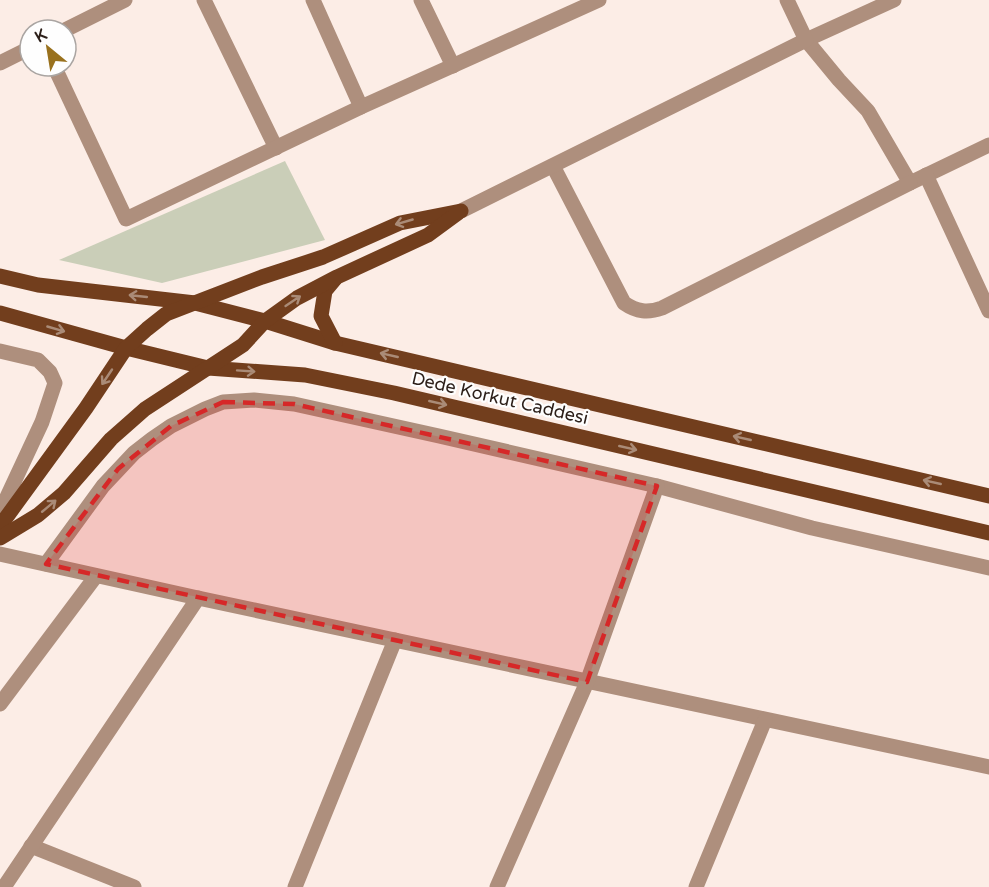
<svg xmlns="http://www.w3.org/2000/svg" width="989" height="887" viewBox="0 0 989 887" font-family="'Varela Round',sans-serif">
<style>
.green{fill:#caceb8}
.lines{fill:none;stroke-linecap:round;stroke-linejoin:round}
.minor{stroke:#ae8f7d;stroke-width:15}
.major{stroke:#723e1d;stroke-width:15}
.oneway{stroke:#aa8b77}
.marked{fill:#d62828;fill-opacity:0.2;stroke:#d62828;stroke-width:4.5;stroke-dasharray:12 8;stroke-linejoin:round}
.labels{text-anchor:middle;stroke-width:4.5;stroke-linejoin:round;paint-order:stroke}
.street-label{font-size:18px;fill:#2c1f19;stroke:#fefefe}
</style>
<rect width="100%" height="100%" fill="#fcede6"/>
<!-- green -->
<path class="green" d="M 285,161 L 325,240 L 162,283 L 59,260 Z"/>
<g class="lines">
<!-- minor -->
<g class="minor">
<path d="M 204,0 L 276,148"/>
<path d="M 313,0 L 361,107"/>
<path d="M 421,0 L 453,66"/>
<path d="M 894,0 L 806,40 L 839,80 L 868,111 L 910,183 L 989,145"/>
<path d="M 65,30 L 125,0"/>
<path d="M 0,63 L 30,48"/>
<path d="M 54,66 L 126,219 L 361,107 L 599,0"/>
<path d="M 553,166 L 624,303 C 637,312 648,313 662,308 L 910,183"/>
<path d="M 926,175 L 989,311"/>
<path d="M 461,211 L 806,40 L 787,0"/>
<path d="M 0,351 L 38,360 L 50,372 L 55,383 L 42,422 L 0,512"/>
<path d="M 0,554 L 198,598 L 989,767"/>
<path d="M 46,564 L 103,486 L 134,453 L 152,439 L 171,426 L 205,409 L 223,402 L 254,400 L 294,404 L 439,436 L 657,486 L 812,528 L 989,568"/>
<path d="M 0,704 L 96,576"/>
<path d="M 31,846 L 134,887"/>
<path d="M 4,887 L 198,598"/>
<path d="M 295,887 L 395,640"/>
<path d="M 497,887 L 587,682 L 657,486"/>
<path d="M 696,887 L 765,720"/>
</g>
<!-- major -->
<g class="major">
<path d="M 0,276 L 38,285 L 195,303 L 265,321 L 335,343 L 989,496"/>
<path d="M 335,279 L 325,291 L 321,316 L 335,343"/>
<path d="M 0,313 L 126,348 L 208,368 L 305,375 L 394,393 L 989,533"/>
<path d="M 0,526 L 86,408 L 126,348 L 147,329 L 166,314 L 262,277 L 323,257 L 400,223 L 461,211"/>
<path d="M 0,538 L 38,515 L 64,493 L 111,439 L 145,409 L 243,345 L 265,321 L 297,298 L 337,277 L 428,235 L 458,213"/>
</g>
</g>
<!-- one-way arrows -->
<defs><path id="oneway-shaft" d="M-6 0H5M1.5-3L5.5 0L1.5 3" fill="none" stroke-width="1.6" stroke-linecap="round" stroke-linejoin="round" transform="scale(1.5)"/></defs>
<g class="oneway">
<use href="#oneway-shaft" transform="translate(404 222) rotate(164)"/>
<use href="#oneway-shaft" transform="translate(138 296) rotate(-174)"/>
<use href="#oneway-shaft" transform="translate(293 301) rotate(-34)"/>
<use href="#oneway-shaft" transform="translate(56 329) rotate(16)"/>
<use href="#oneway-shaft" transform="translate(389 355) rotate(-167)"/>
<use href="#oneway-shaft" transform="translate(246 371) rotate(4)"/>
<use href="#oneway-shaft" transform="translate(107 377) rotate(124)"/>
<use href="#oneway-shaft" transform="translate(438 403) rotate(13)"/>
<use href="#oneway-shaft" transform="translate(742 438) rotate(-167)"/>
<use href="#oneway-shaft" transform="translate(628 448) rotate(13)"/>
<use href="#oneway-shaft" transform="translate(932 482) rotate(-167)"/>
<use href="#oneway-shaft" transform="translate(49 506) rotate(-40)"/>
</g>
<!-- marked area -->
<path class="marked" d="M 223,402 L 294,404 L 657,486 L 587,682 L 46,564 L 118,469 L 171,426 Z"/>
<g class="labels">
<!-- street labels -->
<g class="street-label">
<text transform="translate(500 398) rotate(13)" y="6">Dede Korkut Caddesi</text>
</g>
</g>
<!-- north arrow -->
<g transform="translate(48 48) rotate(330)"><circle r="28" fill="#fefefe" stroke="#aaa5a2" stroke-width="1.5"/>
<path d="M0-4.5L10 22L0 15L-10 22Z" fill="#99711d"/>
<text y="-9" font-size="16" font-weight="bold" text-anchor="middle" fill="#2c1f19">K</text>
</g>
</svg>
